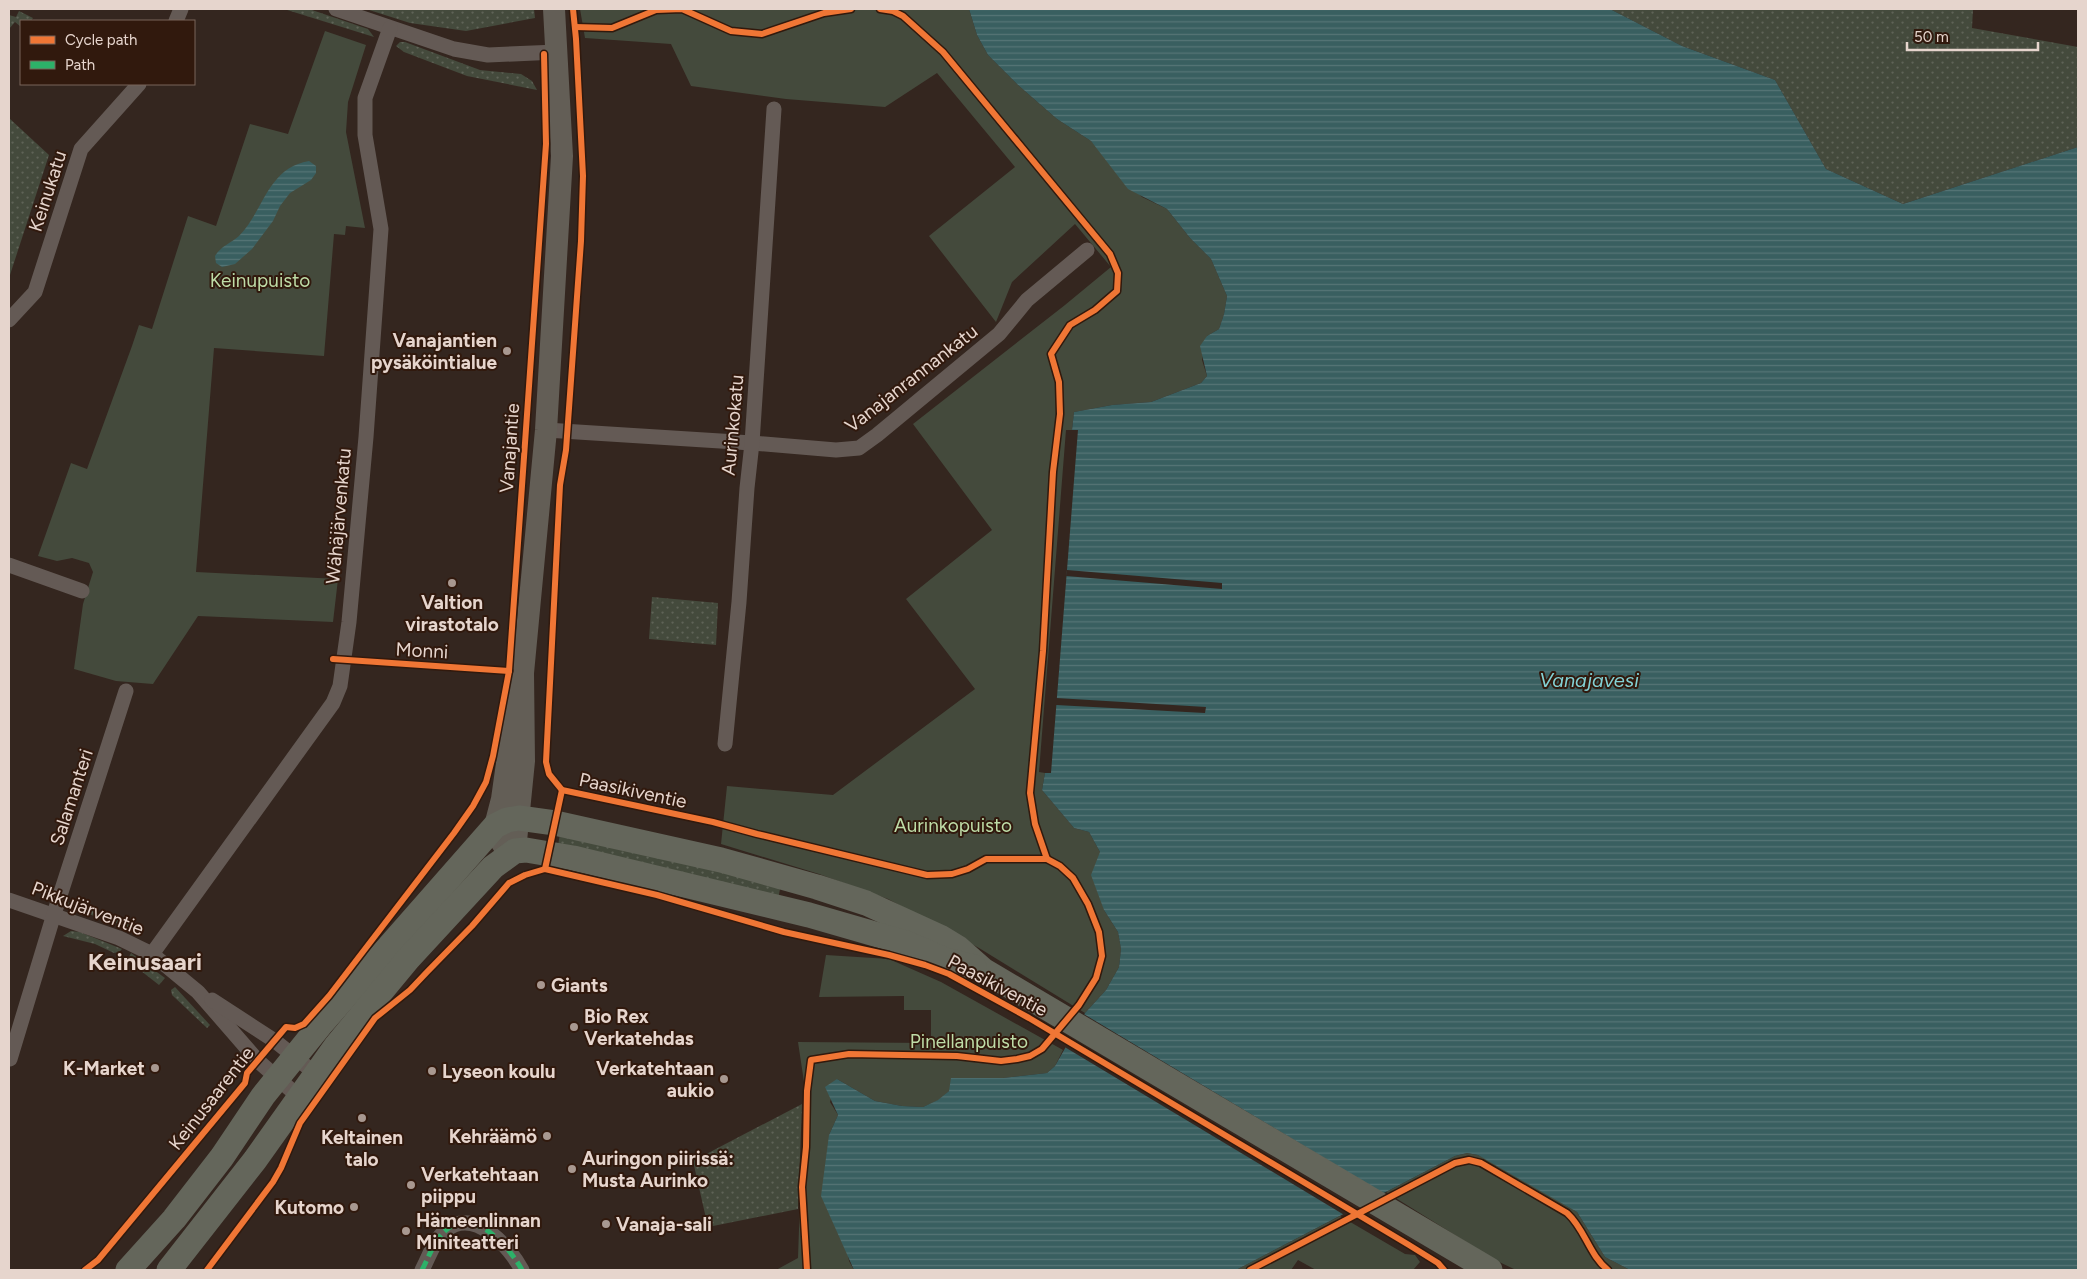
<svg xmlns="http://www.w3.org/2000/svg" width="2087" height="1279" viewBox="0 0 2087 1279" font-family="Figtree,sans-serif">
<style>
.grass{fill:url(#grass-dots)}
.park{fill:#444a3c}
.water{fill:url(#water-rules)}
.pier{fill:#34261f}
.lines{fill:none;stroke-linecap:round;stroke-linejoin:round}
.street{stroke:#645a55;stroke-width:15}
.secondary{stroke:#635e56;stroke-width:22}
.primary{stroke:#64665b;stroke-width:25}
.quiet{stroke:#2db169;stroke-width:5;stroke-dasharray:10 5;stroke-linecap:butt}
.cycleway-casing{stroke:#31190d;stroke-width:9}
.cycleway{stroke:#f07635;stroke-width:6}
.poi-dot{fill:#a89890;stroke:#31190d;stroke-width:2}
.labels{text-anchor:middle;stroke-width:4;stroke-linejoin:round;paint-order:stroke}
.street-label{font-size:19px;fill:#e6d5cd;stroke:#31190d}
.park-label{font-size:19px;fill:#bedca7;stroke:#31190d}
.poi-label{font-size:19px;font-weight:bold;fill:#e6d5cd;stroke:#31190d;text-anchor:start}
.water-label{font-size:20px;font-style:italic;fill:#83d1d4;stroke:#31190d}
.district-label{font-size:24px;font-weight:bold;fill:#e6d5cd;stroke:#31190d}
</style>
<defs>
<pattern id="grass-dots" width="8" height="8" patternUnits="userSpaceOnUse" patternTransform="scale(1.25)"><rect width="8" height="8" fill="#444a3c"/><path d="M2 2h.1M6 6h.1" fill="none" stroke="#5f6357" stroke-width="1.8" stroke-linecap="round"/></pattern>
<pattern id="water-rules" width="6" height="5" patternUnits="userSpaceOnUse" patternTransform="scale(1.25)"><rect width="6" height="5" fill="#395f60"/><path d="M0 2.5h6" fill="none" stroke="#567576"/></pattern>
</defs>
<rect width="100%" height="100%" fill="#34261f"/>
<!-- grass -->
<g class="grass">
<path d="M 284,9 L 309,9 L 368,29 L 374,37 Z"/>
<path d="M 366,9 L 534,9 L 535,18 L 466,31 L 410,23 Z"/>
<path d="M 1610,9 L 1973,9 L 1972,28 L 2078,47 L 2078,147 L 1903,204 L 1826,169 L 1775,80 L 1682,46 Z"/>
<path d="M 19,11 L 33,18 L 31,21 L 21,21 L 21,27 L 15,22 L 9,29 L 9,15 L 16,17 Z"/>
<path d="M 400,42 L 405,42 L 480,70 L 521,74 L 532,81 L 537,90 L 467,76 L 404,52 L 396,46 Z"/>
<path d="M 9,118 L 49,155 L 9,278 Z"/>
<path d="M 652,597 L 718,603 L 716,645 L 649,639 Z"/>
<path d="M 560,833 L 769,882 L 780,889 L 778,900 L 558,846 Z"/>
<path d="M 69,902 L 132,923 L 131,928 L 67,907 Z"/>
<path d="M 71,931 L 80,932 L 122,949 L 119,952 L 114,953 L 95,944 L 63,936 Z"/>
<path d="M 131,953 L 165,978 L 159,985 L 136,967 L 129,957 Z"/>
<path d="M 175,987 L 210,1025 L 207,1028 L 172,995 L 171,990 Z"/>
<path d="M 802,1104 L 798,1209 L 708,1227 L 693,1161 Z"/>
</g>
<!-- park -->
<g class="park">
<path d="M 580,9 L 969,9 L 977,35 L 988,55 L 1018,85 L 1057,119 L 1091,141 L 1142,197 L 1167,209 L 1190,238 L 1211,259 L 1227,296 L 1224,314 L 1219,329 L 1207,336 L 1202,360 L 1207,376 L 1201,383 L 1151,402 L 1112,405 L 1074,412 L 1072,430 L 1066,430 L 1039,772 L 1045,773 L 1042,790 L 1074,828 L 1089,832 L 1100,852 L 1104,910 L 1118,932 L 1121,949 L 1119,967 L 1106,990 L 1085,1013 L 979,948 L 888,899 L 819,874 L 721,844 L 727,786 L 833,795 L 975,689 L 906,599 L 992,530 L 913,424 L 1065,305 L 1111,267 L 1075,224 L 1012,282 L 996,322 L 929,236 L 1015,167 L 937,73 L 885,107 L 786,99 L 691,86 L 671,44 L 585,38 Z"/>
<path d="M 325,31 L 366,45 L 348,102 L 346,132 L 365,228 L 346,226 L 345,235 L 334,234 L 324,356 L 214,348 L 196,572 L 338,579 L 333,622 L 198,616 L 153,684 L 116,681 L 74,669 L 83,604 L 93,572 L 89,563 L 72,558 L 57,561 L 38,556 L 71,463 L 87,469 L 132,346 L 139,325 L 152,329 L 188,216 L 216,226 L 250,124 L 288,134 Z"/>
<path d="M 826,955 L 889,959 L 941,982 L 1063,1050 L 1055,1066 L 1047,1073 L 1003,1078 L 949,1091 L 939,1100 L 923,1107 L 902,1106 L 875,1101 L 837,1079 L 830,1102 L 838,1115 L 829,1135 L 849,1261 L 854,1270 L 776,1270 L 798,1258 L 804,1082 L 798,1042 L 931,1043 L 931,1010 L 904,1010 L 904,996 L 819,997 Z"/>
<path d="M 1467,1153 L 1478,1155 L 1493,1162 L 1577,1212 L 1605,1257 L 1630,1270 L 1516,1270 L 1495,1260 L 1386,1192 L 1455,1156 Z"/>
<path d="M 1340,1216 L 1405,1254 L 1415,1255 L 1420,1262 L 1413,1270 L 1316,1270 L 1298,1260 L 1291,1270 L 1236,1270 Z"/>
</g>
<!-- water -->
<g class="water">
<path d="M 969,9 L 1610,9 L 1682,46 L 1775,80 L 1826,169 L 1903,204 L 2078,147 L 2078,1270 L 1630,1270 L 1605,1257 L 1577,1212 L 1478,1155 L 1467,1153 L 1455,1156 L 1236,1270 L 854,1270 L 821,1196 L 829,1135 L 838,1115 L 825,1087 L 837,1079 L 875,1101 L 902,1106 L 923,1107 L 938,1100 L 949,1091 L 951,1078 L 1003,1078 L 1047,1073 L 1055,1066 L 1085,1013 L 1106,990 L 1119,967 L 1121,949 L 1118,932 L 1104,910 L 1091,875 L 1100,852 L 1089,832 L 1074,828 L 1042,790 L 1045,773 L 1051,773 L 1078,430 L 1072,430 L 1074,412 L 1112,405 L 1151,402 L 1201,383 L 1207,376 L 1200,346 L 1207,336 L 1219,329 L 1224,314 L 1227,296 L 1211,259 L 1190,238 L 1167,209 L 1128,189 L 1091,141 L 1057,119 L 1018,85 L 988,55 L 977,35 Z"/>
<path d="M 309,161 L 316,166 L 316,173 L 311,180 L 290,193 L 280,206 L 273,221 L 252,249 L 235,264 L 222,267 L 216,263 L 215,256 C 221,246 231,243 239,236 C 264,211 267,168 309,161 Z"/>
</g>
<!-- pier -->
<g class="pier">
<path d="M 1067,570 L 1222,583 L 1222,589 L 1066,576 Z"/>
<path d="M 1056,698 L 1206,707 L 1205,713 L 1056,705 Z"/>
<path d="M 1082,1013 L 1386,1195 L 1346,1216 L 1063,1046 Z"/>
</g>
<g class="lines">
<!-- street -->
<g class="street">
<path d="M 336,9 L 454,49 L 488,55 L 557,52"/>
<path d="M 176,21 L 181,9"/>
<path d="M 9,320 L 35,292 L 81,149 L 139,84"/>
<path d="M 546,430 L 752,443 L 836,450 L 859,448 L 877,435 L 999,334 L 1027,300 L 1087,250"/>
<path d="M 9,565 L 82,591"/>
<path d="M 725,744 L 739,602 L 747,488 L 752,443 L 774,109"/>
<path d="M 9,900 L 119,938 L 152,954 L 198,992 L 258,1061 L 299,1097"/>
<path d="M 152,954 L 333,703 L 340,686 L 349,622 L 366,437 L 381,229 L 365,135 L 365,98 L 390,28"/>
<path d="M 212,1000 L 275,1041 L 316,1074"/>
<path d="M 10,1059 L 54,914 L 126,691"/>
<path d="M 422,1270 C 429,1257 434,1240 446,1230 C 475,1206 510,1248 522,1270"/>
</g>
<!-- secondary -->
<path class="secondary" d="M 523,673 L 512,728 L 502,799 L 495,826 L 496,834 L 504,846 L 515,851 L 524,761 L 523,673 L 546,430 L 562,156 L 554,9"/>
<!-- primary -->
<g class="primary">
<path d="M 128,1270 L 174,1219 L 222,1157 L 263,1096 L 322,1023 L 495,826 L 507,820 L 519,818 L 555,823 L 721,860 L 817,887 L 866,903 L 940,937 L 958,948 L 983,970 L 1490,1270"/>
<path d="M 169,1270 L 255,1160 L 336,1046 L 408,959 L 493,867 L 515,851 L 526,850 L 573,858 L 809,915 L 906,943 L 945,960 L 974,967"/>
</g>
<!-- quiet -->
<path class="quiet" d="M 422,1270 C 429,1257 434,1240 446,1230 C 475,1206 510,1248 522,1270"/>
<defs>
<g id="cycleway">
<path d="M 573,9 L 576,39 L 583,176 L 581,241 L 566,450 L 560,485 L 546,762 L 549,774 L 562,790 L 713,822 L 757,834 L 927,875 L 952,874 L 968,869 L 986,859 L 1047,859 L 1060,866 L 1073,878 L 1088,904 L 1099,932 L 1102,956 L 1096,978 L 1079,1005 L 1042,1049 L 1030,1056 L 1017,1059 L 1001,1061 L 957,1056 L 849,1054 L 811,1060 L 807,1091 L 806,1147 L 802,1187 L 807,1270"/>
<path d="M 880,9 L 893,11 L 903,16 L 943,52 L 1110,254 L 1118,273 L 1117,291 L 1095,310 L 1070,325 L 1051,354 L 1059,382 L 1060,414 L 1053,472 L 1043,651 L 1030,793 L 1035,824 L 1047,859"/>
<path d="M 575,27 L 612,28 L 656,10 L 682,9 L 731,31 L 762,34 L 824,13 L 851,9"/>
<path d="M 333,659 L 509,671"/>
<path d="M 545,869 L 562,790"/>
<path d="M 85,1270 L 98,1260 L 245,1083 L 247,1073 L 286,1027 L 295,1028 L 304,1024 L 329,996 L 454,833 L 473,806 L 486,782 L 493,756 L 509,671 L 546,144 L 544,54"/>
<path d="M 207,1270 L 273,1182 L 281,1168 L 300,1123 L 375,1018 L 410,990 L 427,972 L 472,926 L 509,883 L 525,875 L 545,869 L 657,895 L 784,932 L 889,955 L 925,965 L 949,974 L 1029,1018 L 1409,1245 L 1438,1263 L 1444,1270"/>
<path d="M 1250,1270 L 1455,1163 L 1469,1160 L 1481,1163 L 1567,1213 C 1585,1229 1589,1255 1608,1270"/>
</g>
</defs>
<!-- cycleway casing -->
<use href="#cycleway" class="cycleway-casing"/>
<!-- cycleway -->
<use href="#cycleway" class="cycleway"/>
</g>
<!-- markers -->
<g class="poi-dot">
<circle cx="507" cy="351" r="5"/>
<circle cx="452" cy="583" r="5"/>
<circle cx="541" cy="985" r="5"/>
<circle cx="574" cy="1027" r="5"/>
<circle cx="155" cy="1068" r="5"/>
<circle cx="432" cy="1071" r="5"/>
<circle cx="724" cy="1079" r="5"/>
<circle cx="362" cy="1118" r="5"/>
<circle cx="547" cy="1136" r="5"/>
<circle cx="572" cy="1169" r="5"/>
<circle cx="411" cy="1185" r="5"/>
<circle cx="354" cy="1207" r="5"/>
<circle cx="606" cy="1224" r="5"/>
<circle cx="406" cy="1231" r="5"/>
</g>
<g class="labels">
<!-- street labels -->
<g class="street-label">
<text transform="translate(47 191) rotate(-72)" y="7">Keinukatu</text>
<text transform="translate(911 378) rotate(-38)" y="7">Vanajanrannankatu</text>
<text transform="translate(732 425) rotate(-85)" y="7">Aurinkokatu</text>
<text transform="translate(509 448) rotate(-86)" y="7">Vanajantie</text>
<text transform="translate(338 516) rotate(-85)" y="7">Wähäjärvenkatu</text>
<text transform="translate(422 650) rotate(3)" y="7">Monni</text>
<text transform="translate(633 790) rotate(12)" y="7">Paasikiventie</text>
<text transform="translate(71 797) rotate(-72)" y="7">Salamanteri</text>
<text transform="translate(88 908) rotate(21)" y="7">Pikkujärventie</text>
<text transform="translate(998 985) rotate(28)" y="7">Paasikiventie</text>
<text transform="translate(211 1098) rotate(-52)" y="7">Keinusaarentie</text>
</g>
<!-- park labels -->
<g class="park-label">
<text x="260" y="287">Keinupuisto</text>
<text x="953" y="832">Aurinkopuisto</text>
<text x="969" y="1048">Pinellanpuisto</text>
</g>
<!-- poi labels -->
<g class="poi-label">
<text x="497" y="347" text-anchor="end">Vanajantien<tspan x="497" dy="22">pysäköintialue</tspan></text>
<text x="452" y="609" text-anchor="middle">Valtion<tspan x="452" dy="22">virastotalo</tspan></text>
<text x="551" y="992">Giants</text>
<text x="584" y="1023">Bio Rex<tspan x="584" dy="22">Verkatehdas</tspan></text>
<text x="145" y="1075" text-anchor="end">K-Market</text>
<text x="714" y="1075" text-anchor="end">Verkatehtaan<tspan x="714" dy="22">aukio</tspan></text>
<text x="442" y="1078">Lyseon koulu</text>
<text x="537" y="1143" text-anchor="end">Kehräämö</text>
<text x="362" y="1144" text-anchor="middle">Keltainen<tspan x="362" dy="22">talo</tspan></text>
<text x="582" y="1165">Auringon piirissä:<tspan x="582" dy="22">Musta Aurinko</tspan></text>
<text x="421" y="1181">Verkatehtaan<tspan x="421" dy="22">piippu</tspan></text>
<text x="344" y="1214" text-anchor="end">Kutomo</text>
<text x="416" y="1227">Hämeenlinnan<tspan x="416" dy="22">Miniteatteri</tspan></text>
<text x="616" y="1231">Vanaja-sali</text>
</g>
<!-- water labels -->
<g class="water-label">
<text x="1589" y="687">Vanajavesi</text>
</g>
<!-- district labels -->
<g class="district-label">
<text x="145" y="970">Keinusaari</text>
</g>
</g>
<!-- border -->
<rect width="2087" height="1279" fill="none" stroke="#e6d5cd" stroke-width="20"/>
<!-- legend -->
<rect x="20" y="20" width="175" height="65" fill="#31190d" stroke="#79645a"/>
<rect x="30" y="36" width="25" height="8" fill="#f07635" stroke="#79645a"/>
<text x="65" y="45" font-size="15" fill="#e6d5cd">Cycle path</text>
<rect x="30" y="61" width="25" height="8" fill="#2db169" stroke="#79645a"/>
<text x="65" y="70" font-size="15" fill="#e6d5cd">Path</text>
<!-- scale -->
<path d="M1907 42v8h131v-8" fill="none" stroke="#e6d5cd" stroke-width="2.5"/>
<text x="1914" y="42" font-size="15" fill="#e6d5cd" stroke="#31190d" stroke-width="4" paint-order="stroke">50 m</text>
</svg>
